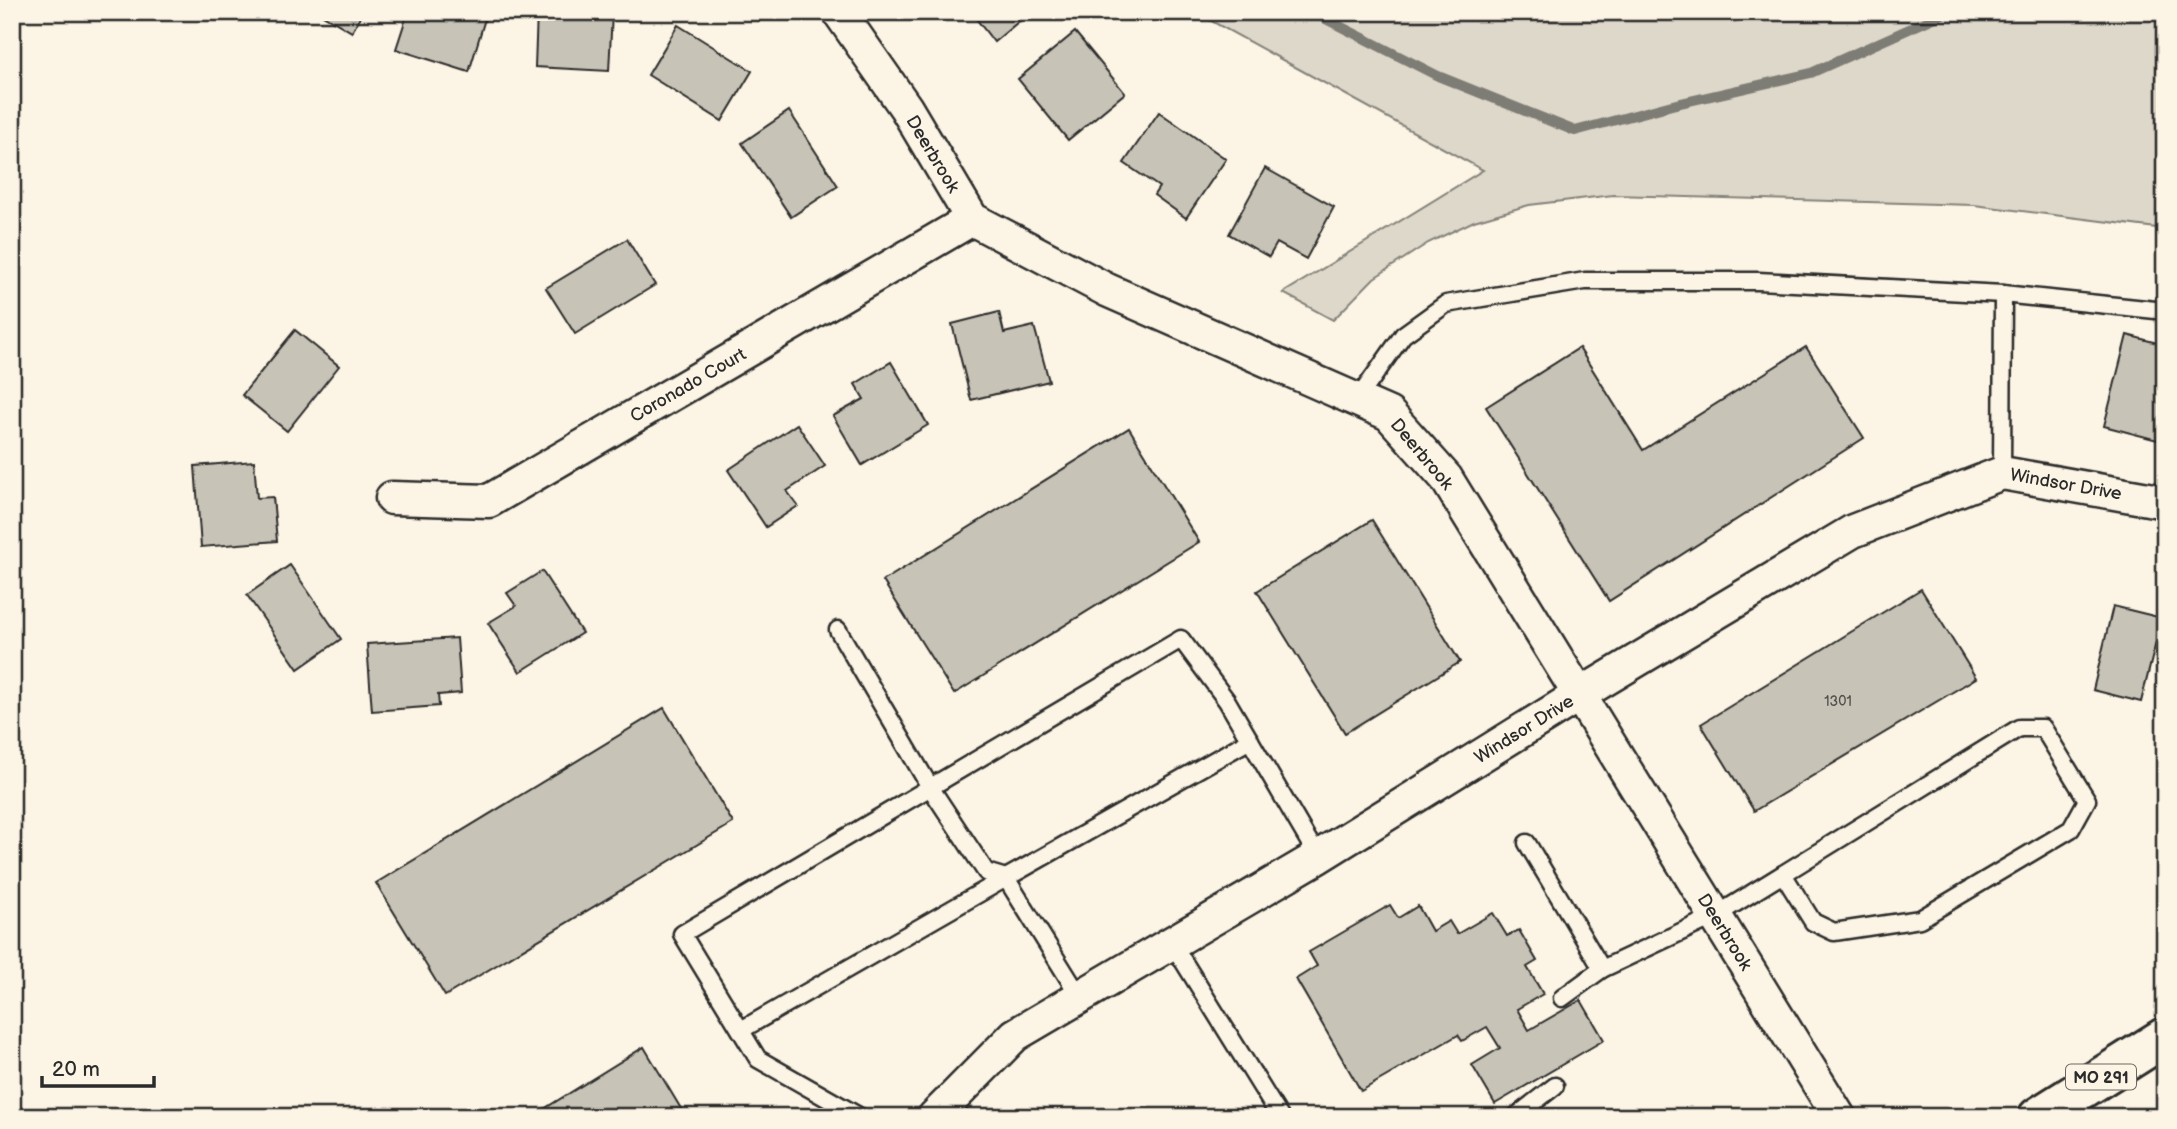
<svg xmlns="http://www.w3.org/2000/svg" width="2177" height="1129" viewBox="0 0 2177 1129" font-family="'Balsamiq Sans',sans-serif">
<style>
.green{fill:#ded8ca;stroke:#84827a;stroke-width:2}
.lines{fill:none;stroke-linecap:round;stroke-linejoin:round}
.stream{stroke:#7d7b74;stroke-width:10}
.building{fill:#c8c3b7;stroke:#2b2b2b;stroke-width:2}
.lane-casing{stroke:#2b2b2b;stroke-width:21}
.street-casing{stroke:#2b2b2b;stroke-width:37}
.primary-casing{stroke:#2b2b2b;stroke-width:44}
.lane{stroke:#fcf5e5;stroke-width:16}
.street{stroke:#fcf5e5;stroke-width:32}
.primary{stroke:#fcf5e5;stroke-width:38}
.labels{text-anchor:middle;stroke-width:6;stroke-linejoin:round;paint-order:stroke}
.number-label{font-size:14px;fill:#52514e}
.shield{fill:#fcf5e5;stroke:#6a6863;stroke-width:2}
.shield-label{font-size:16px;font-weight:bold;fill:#2b2b2b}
.street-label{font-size:18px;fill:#2b2b2b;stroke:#fcf5e5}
</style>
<rect width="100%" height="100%" fill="#fcf5e5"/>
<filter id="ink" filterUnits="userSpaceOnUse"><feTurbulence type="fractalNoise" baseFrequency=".0143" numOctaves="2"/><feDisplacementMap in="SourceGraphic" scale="14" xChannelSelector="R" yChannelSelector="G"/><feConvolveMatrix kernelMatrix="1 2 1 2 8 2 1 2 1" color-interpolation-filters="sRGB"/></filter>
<g filter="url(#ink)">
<!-- green -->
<path class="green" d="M 1195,12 L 2165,12 L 2165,229 L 1974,205 L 1613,195 L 1529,205 L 1474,221 L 1428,243 L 1374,278 L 1333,320 L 1283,293 L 1483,170 Z"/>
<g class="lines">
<!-- stream -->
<g class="stream">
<path d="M 1312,12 L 1438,76 L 1575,131 L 1672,105 L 1811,73 L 1947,12"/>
<path d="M 2152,12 L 2165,22"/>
</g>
</g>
<!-- building -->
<g class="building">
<path d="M 318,12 L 363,12 L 352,32 Z"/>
<path d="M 408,12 L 487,12 L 469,72 L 396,49 Z"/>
<path d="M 537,12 L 612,13 L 609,71 L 535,67 Z"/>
<path d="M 971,12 L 1030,12 L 994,42 Z"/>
<path d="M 678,25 L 752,71 L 722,121 L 648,75 Z"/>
<path d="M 1075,32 L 1125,93 L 1068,140 L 1018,79 Z"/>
<path d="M 789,111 L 838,186 L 791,217 L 742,143 Z"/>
<path d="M 1159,112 L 1226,159 L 1186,218 L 1154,195 L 1159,187 L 1124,163 Z"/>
<path d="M 1265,168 L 1334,207 L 1306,259 L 1277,243 L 1269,257 L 1229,234 Z"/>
<path d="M 627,239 L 655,285 L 575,334 L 546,288 Z"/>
<path d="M 999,312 L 1004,333 L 1034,326 L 1049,381 L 971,400 L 952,324 Z"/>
<path d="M 295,330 L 339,366 L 287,431 L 242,395 Z"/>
<path d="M 2127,335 L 2165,345 L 2165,442 L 2104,426 Z"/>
<path d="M 1806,347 L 1864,438 L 1609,601 L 1486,407 L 1579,348 L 1643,450 Z"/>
<path d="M 891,362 L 928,425 L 862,465 L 833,416 L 864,399 L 855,384 Z"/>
<path d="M 797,424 L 825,466 L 787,491 L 798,506 L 766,527 L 728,470 Z"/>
<path d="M 1129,428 L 1199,542 L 954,694 L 883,581 Z"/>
<path d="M 254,461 L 257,498 L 273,497 L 277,541 L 201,547 L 195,466 Z"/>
<path d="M 1372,520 L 1460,662 L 1345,733 L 1257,591 Z"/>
<path d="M 290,565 L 341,639 L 298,669 L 247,595 Z"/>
<path d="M 542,571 L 582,633 L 520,672 L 488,623 L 516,606 L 507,593 Z"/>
<path d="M 1921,589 L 1976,678 L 1754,811 L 1701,724 Z"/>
<path d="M 2113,606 L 2162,618 L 2141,702 L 2093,690 Z"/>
<path d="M 457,638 L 461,693 L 438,695 L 439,706 L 372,711 L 367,644 Z"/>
<path d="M 664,708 L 733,823 L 445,996 L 376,883 Z"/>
<path d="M 1390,905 L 1398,918 L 1418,906 L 1432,931 L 1449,921 L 1457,934 L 1493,913 L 1507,936 L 1519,930 L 1537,961 L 1527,967 L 1543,994 L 1517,1009 L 1529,1030 L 1581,1000 L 1604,1040 L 1495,1104 L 1472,1065 L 1500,1048 L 1487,1027 L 1462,1041 L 1458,1035 L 1361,1091 L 1296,979 L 1317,966 L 1309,952 Z"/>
<path d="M 644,1047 L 686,1117 L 531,1117 Z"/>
</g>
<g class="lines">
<defs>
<g id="lane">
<path d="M 1357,400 L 1403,335 L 1446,304 L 1585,281 L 1758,281 L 2003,294 L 2165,311"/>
<path d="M 2002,473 L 2003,294"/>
<path d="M 838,630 L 930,787 L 986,872 L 1006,878"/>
<path d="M 1527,843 L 1602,969 L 1715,916 L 2019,728 L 2043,728 L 2087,800 L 2071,829 L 1920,919 L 1834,932 L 1813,922 L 1783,874"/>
<path d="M 1172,943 L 1280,1117"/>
<path d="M 1080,997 L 1006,878 L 1250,740"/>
<path d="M 1562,998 L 1602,969"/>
<path d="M 741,1030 L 1006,878"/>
<path d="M 860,1117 L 758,1059 L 682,934 L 1181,639 L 1227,701 L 1318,857"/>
<path d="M 1515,1117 L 1555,1086"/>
</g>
<g id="street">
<path d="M 839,12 L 906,108 L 972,219 L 1107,290 L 1389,414 L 1446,478 L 1839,1117"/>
<path d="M 392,498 L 489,501 L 972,219"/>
<path d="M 934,1117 L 1015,1035 L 1318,857 L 1579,695 L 1853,531 L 2002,473 L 2165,502"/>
</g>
<path id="primary" d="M 2038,1117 L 2165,1037"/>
</defs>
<!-- lane casing -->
<use href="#lane" class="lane-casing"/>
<!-- street casing -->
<use href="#street" class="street-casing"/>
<!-- primary casing -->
<use href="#primary" class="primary-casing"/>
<!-- lane -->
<use href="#lane" class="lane"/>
<!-- street -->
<use href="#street" class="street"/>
<!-- primary -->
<use href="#primary" class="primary"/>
</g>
</g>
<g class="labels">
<!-- number labels -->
<g class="number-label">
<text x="1838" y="706">1301</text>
</g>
<!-- shield labels -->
<rect class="shield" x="2066" y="1064.5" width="70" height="25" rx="5"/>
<g class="shield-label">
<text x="2101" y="1083">MO 291</text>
</g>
<!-- street labels -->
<g class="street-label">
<text transform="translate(933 154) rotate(59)" y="6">Deerbrook</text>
<text transform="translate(688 385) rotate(-30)" y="6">Coronado Court</text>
<text transform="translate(1422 454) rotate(50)" y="6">Deerbrook</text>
<text transform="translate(2066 484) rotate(10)" y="6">Windsor Drive</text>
<text transform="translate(1524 729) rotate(-32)" y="6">Windsor Drive</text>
<text transform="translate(1725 932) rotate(58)" y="6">Deerbrook</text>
</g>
</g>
<!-- margin -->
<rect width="2177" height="1129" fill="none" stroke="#fcf5e5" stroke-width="42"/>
<rect x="21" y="21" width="2135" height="1087" fill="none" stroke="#2b2b2b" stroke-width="2.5" filter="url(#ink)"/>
<!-- scale -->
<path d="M42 1076v10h112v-10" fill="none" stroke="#2b2b2b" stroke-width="3.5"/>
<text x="52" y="1076" font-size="21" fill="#2b2b2b" stroke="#fcf5e5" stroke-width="5" paint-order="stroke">20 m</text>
</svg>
